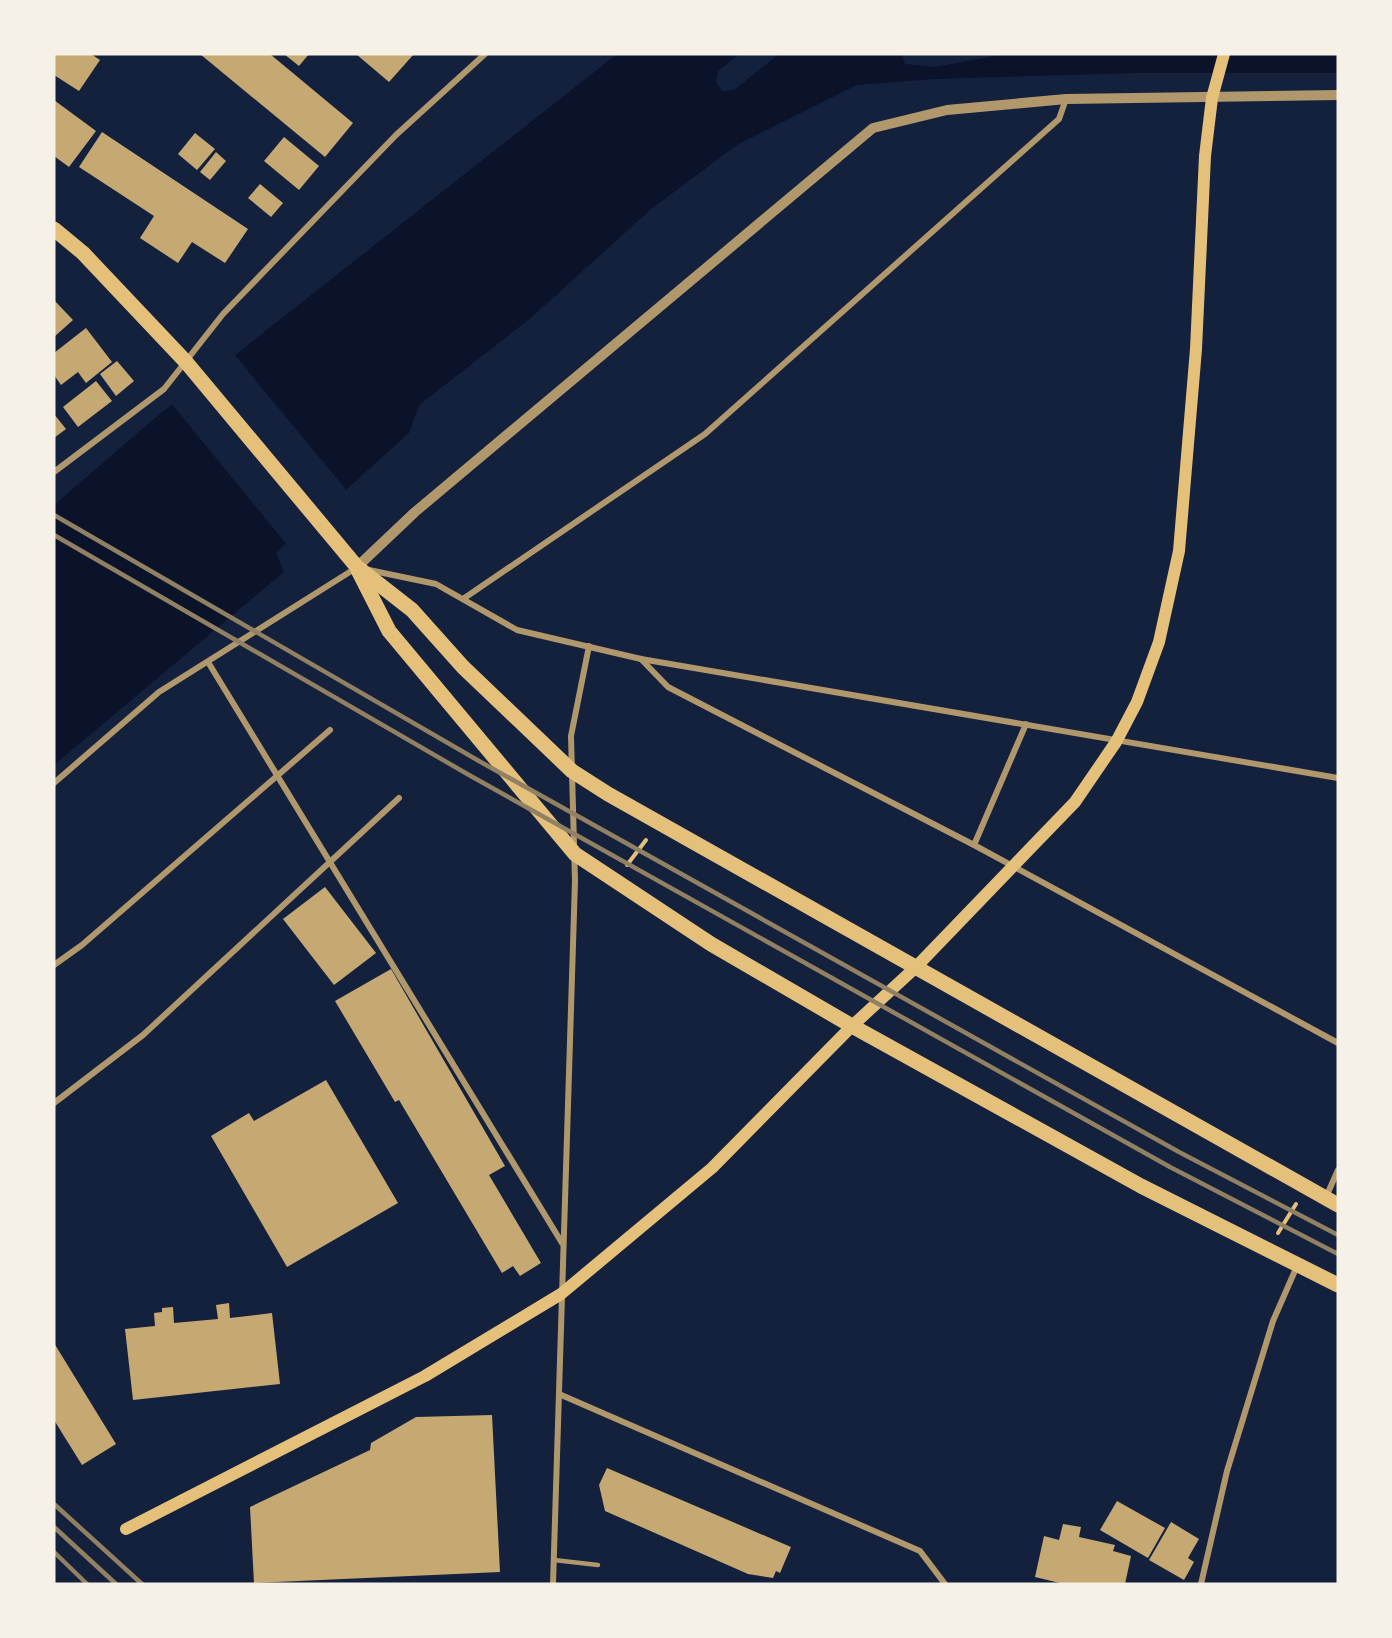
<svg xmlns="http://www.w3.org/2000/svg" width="1392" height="1638" viewBox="0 0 1392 1638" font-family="Commissioner,sans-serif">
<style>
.water{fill:#0b132b}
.pier{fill:#14213d}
.building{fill:#c6a872}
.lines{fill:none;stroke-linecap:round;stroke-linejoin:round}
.path{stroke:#e5c07b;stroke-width:4}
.service{stroke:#b1986c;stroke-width:4.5}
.minor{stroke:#b1986c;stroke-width:6}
.tertiary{stroke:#b1986c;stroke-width:10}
.secondary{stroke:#e5c07b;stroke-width:12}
.primary{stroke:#e5c07b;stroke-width:15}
.rail{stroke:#918062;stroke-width:4.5}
</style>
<rect width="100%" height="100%" fill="#14213d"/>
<!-- water -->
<path class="water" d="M 617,54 L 739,54 L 718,71 L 716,82 L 722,91 L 734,90 L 779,54 L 902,54 L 905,64 L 935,67 L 1006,54 L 1338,54 L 1338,73 L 1139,73 L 935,79 L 857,85 L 737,145 L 650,210 L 532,317 L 419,405 L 409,433 L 276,553 L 284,572 L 54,765 L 54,505 L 155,418 Z"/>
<!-- pier -->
<path class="pier" d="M 233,353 L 348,492 L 288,546 L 171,403 Z"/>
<!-- building -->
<g class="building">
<path d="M 54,54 L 91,54 L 100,60 L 79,91 L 54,75 Z"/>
<path d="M 200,54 L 270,54 L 353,123 L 325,157 Z"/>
<path d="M 284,54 L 309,54 L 299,66 Z"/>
<path d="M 356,54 L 414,54 L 389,82 Z"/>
<path d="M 54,100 L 96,131 L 69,167 L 54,156 Z"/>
<path d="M 102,132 L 248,229 L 225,263 L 192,242 L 178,263 L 140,238 L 154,216 L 79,167 Z"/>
<path d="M 195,133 L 215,149 L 197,170 L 178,154 Z"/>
<path d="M 284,137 L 319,166 L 299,190 L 264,161 Z"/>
<path d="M 216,152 L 226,161 L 210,180 L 200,172 Z"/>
<path d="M 260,184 L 283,203 L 271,217 L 248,198 Z"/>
<path d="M 54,300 L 73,320 L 54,337 Z"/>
<path d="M 86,328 L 112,362 L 86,383 L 78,372 L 61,385 L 54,375 L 54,353 Z"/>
<path d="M 117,361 L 134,381 L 116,396 L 100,374 Z"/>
<path d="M 96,381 L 112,401 L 78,427 L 63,407 Z"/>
<path d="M 54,414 L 66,429 L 54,438 Z"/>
<path d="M 325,887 L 376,953 L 334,985 L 283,919 Z"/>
<path d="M 391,969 L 505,1166 L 489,1175 L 541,1263 L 520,1276 L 513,1266 L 502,1273 L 399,1100 L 395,1102 L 335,1001 Z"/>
<path d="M 326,1080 L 398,1203 L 287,1267 L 211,1136 L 249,1113 L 254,1121 Z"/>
<path d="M 229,1303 L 230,1318 L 272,1313 L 280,1384 L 133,1400 L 125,1329 L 155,1326 L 154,1313 L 162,1312 L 162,1308 L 173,1307 L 174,1323 L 218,1319 L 216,1305 Z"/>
<path d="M 54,1343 L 116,1444 L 82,1465 L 54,1420 Z"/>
<path d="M 492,1415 L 500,1572 L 254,1583 L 250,1507 L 370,1450 L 371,1443 L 416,1417 Z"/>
<path d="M 607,1468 L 791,1547 L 780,1573 L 776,1571 L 773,1578 L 748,1574 L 605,1511 L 599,1485 Z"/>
<path d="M 1117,1501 L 1165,1528 L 1148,1558 L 1100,1530 Z"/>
<path d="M 1171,1522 L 1199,1539 L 1188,1558 L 1194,1562 L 1184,1580 L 1149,1560 Z"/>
<path d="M 1063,1524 L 1081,1527 L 1079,1537 L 1115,1545 L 1113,1551 L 1131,1556 L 1125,1584 L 1064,1584 L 1035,1577 L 1044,1536 L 1059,1540 Z"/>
</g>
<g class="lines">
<!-- path -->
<g class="path">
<path d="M 627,865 L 646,840"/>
<path d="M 1278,1233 L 1296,1204"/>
</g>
<!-- service -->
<path class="service" d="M 554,1560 L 598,1565"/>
<!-- minor -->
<g class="minor">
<path d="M 54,472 L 164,389 L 223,314 L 396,135 L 485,54"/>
<path d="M 369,570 L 436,584 L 517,630 L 641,659 L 1338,778"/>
<path d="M 463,599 L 705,434 L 1059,119 L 1066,99"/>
<path d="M 641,659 L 668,687 L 974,845 L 1338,1043"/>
<path d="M 208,662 L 562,1243"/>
<path d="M 54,783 L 159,692 L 356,568"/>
<path d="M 974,845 L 1026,724"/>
<path d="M 54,965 L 82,945 L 330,730"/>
<path d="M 54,1103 L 143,1035 L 399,798"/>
<path d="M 1326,1197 L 1338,1170"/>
<path d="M 559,1394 L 920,1551 L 945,1584"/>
<path d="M 553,1584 L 575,881 L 571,736 L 589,646"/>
<path d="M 1201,1584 L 1227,1471 L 1273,1321 L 1297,1266"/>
</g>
<!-- tertiary -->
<path class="tertiary" d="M 357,567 L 415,512 L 873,128 L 947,110 L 1066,99 L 1338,95"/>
<!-- secondary -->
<path class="secondary" d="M 126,1529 L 425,1376 L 561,1294 L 712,1168 L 852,1026 L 916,967 L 1075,802 L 1116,742 L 1137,702 L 1159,642 L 1179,551 L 1196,349 L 1205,156 L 1212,98 L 1224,54"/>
<!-- primary -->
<g class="primary">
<path d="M 54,229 L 83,253 L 186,362 L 357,567 L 412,610 L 463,667 L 572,771 L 608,794 L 1338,1205"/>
<path d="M 358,570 L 389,631 L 575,854 L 711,944 L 852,1026 L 1141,1186 L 1338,1285"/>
</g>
<!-- rail -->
<g class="rail">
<path d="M 54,515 L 479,761 L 1179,1152 L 1338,1235"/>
<path d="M 54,535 L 469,775 L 1170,1167 L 1338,1254"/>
<path d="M 54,1504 L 142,1584"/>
<path d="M 54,1527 L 116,1584"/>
<path d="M 54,1552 L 87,1584"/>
</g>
</g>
<!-- border -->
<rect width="1392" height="1638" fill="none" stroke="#f6f1e7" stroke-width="111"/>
</svg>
